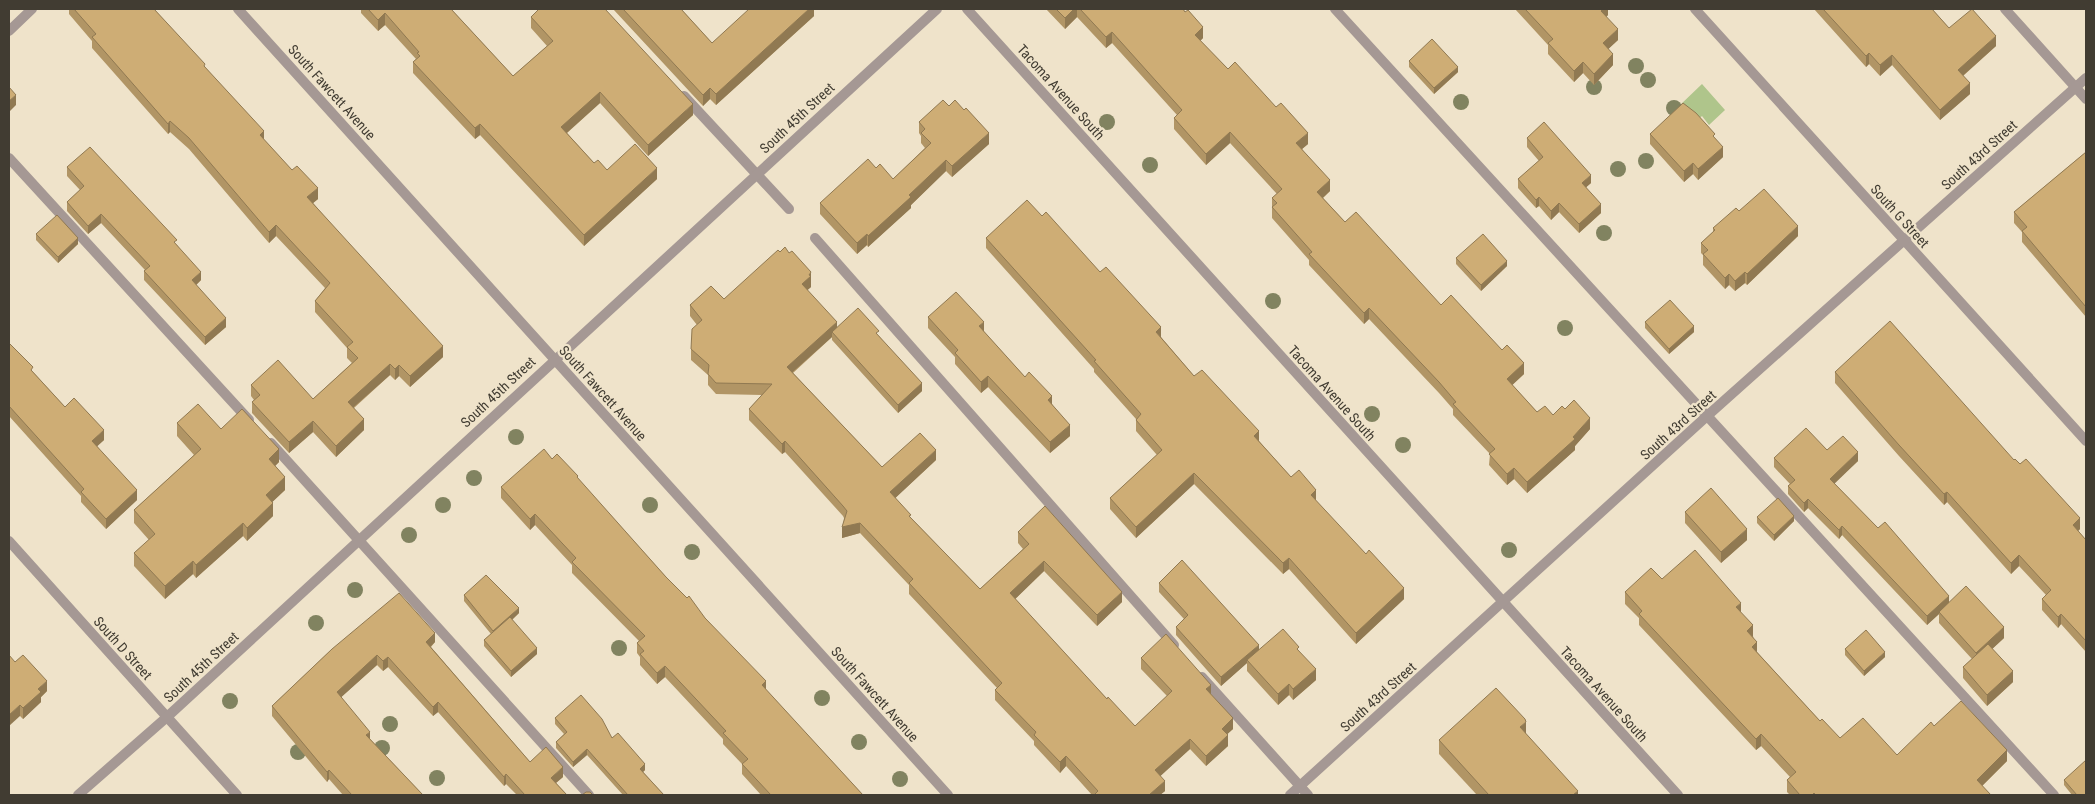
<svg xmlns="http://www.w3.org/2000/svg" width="2095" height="804" viewBox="0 0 2095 804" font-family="'Roboto Condensed',sans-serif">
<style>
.green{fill:#afc58b}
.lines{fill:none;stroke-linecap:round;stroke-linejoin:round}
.service{stroke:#a59894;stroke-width:10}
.minor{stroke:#a59894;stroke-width:10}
.tertiary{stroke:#a59894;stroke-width:10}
.tree{fill:#818360}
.wall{fill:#b19565}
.shaded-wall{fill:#907952}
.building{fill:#cead75;stroke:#907952}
.labels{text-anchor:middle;stroke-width:4.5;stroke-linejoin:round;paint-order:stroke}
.street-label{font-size:14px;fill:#413c32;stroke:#efe3ca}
</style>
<rect width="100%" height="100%" fill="#efe3ca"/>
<!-- green -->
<path class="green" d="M 1702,84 L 1725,110 L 1709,125 L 1702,116 L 1694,123 L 1678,107 Z"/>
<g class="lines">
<!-- service -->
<g class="service">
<path d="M 1335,9 L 2054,795"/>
<path d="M 2005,9 L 2086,99"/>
<path d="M 9,31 L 32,9"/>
<path d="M 684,96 L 789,209"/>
<path d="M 9,158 L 249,420"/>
<path d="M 815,238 L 1174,645"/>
<path d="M 271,443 L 589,795"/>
<path d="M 1202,677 L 1308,795"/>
</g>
<!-- minor -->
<g class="minor">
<path d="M 238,9 L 948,795"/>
<path d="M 967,9 L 1678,795"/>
<path d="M 9,541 L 237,795"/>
<path d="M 78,795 L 167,717 L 937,9"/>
</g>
<!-- tertiary -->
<g class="tertiary">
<path d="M 1695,9 L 2086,441"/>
<path d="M 1290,795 L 1707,416 L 2086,78"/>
</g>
</g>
<!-- trees -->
<g class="tree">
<circle cx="1636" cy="66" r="8"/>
<circle cx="1648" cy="80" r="8"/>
<circle cx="1594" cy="87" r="8"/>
<circle cx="1461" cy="102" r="8"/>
<circle cx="1674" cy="108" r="8"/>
<circle cx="1107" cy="122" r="8"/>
<circle cx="1646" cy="161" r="8"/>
<circle cx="1150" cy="165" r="8"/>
<circle cx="1618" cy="169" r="8"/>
<circle cx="1604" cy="233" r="8"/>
<circle cx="1273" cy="301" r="8"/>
<circle cx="1565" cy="328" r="8"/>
<circle cx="1372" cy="414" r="8"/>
<circle cx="516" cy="437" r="8"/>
<circle cx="1403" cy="445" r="8"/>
<circle cx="474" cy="478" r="8"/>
<circle cx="443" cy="505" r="8"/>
<circle cx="650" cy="505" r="8"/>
<circle cx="409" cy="535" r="8"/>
<circle cx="1509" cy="550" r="8"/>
<circle cx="692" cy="552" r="8"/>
<circle cx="355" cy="590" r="8"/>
<circle cx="316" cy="623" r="8"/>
<circle cx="619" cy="648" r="8"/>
<circle cx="822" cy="698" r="8"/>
<circle cx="230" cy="701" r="8"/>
<circle cx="390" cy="724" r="8"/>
<circle cx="859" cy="742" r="8"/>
<circle cx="382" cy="748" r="8"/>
<circle cx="298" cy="752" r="8"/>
<circle cx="437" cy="778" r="8"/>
<circle cx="900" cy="779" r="8"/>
</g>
<!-- wall -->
<g class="wall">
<path d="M 69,9 L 154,9 L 205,67 L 264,140 L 318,199 L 313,203 L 443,357 L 410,387 L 399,376 L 395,380 L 390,375 L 354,408 L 364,430 L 336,457 L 313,432 L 289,453 L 252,413 L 252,402 L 254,400 L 251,396 L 251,385 L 313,399 L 352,363 L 347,358 L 347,348 L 315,312 L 315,301 L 325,288 L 276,236 L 269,243 L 189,149 L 170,132 L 168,134 L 92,48 L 92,41 L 69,14 Z"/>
<path d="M 361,9 L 451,9 L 513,76 L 547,46 L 531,28 L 531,17 L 693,115 L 648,156 L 600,103 L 567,133 L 594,163 L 607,170 L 657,179 L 584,246 L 480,135 L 475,139 L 413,73 L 413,62 L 416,59 L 385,25 L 378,31 L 361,13 Z"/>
<path d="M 613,9 L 681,9 L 712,43 L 814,9 L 814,16 L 716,105 L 710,99 L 703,106 Z"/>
<path d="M 1046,9 L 1183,9 L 1203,38 L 1200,41 L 1228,69 L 1308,144 L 1302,149 L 1330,191 L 1323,198 L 1345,222 L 1441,305 L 1524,374 L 1512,385 L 1537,412 L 1553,415 L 1565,409 L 1590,429 L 1575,446 L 1575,450 L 1527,493 L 1514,479 L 1507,485 L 1489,465 L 1490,454 L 1453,415 L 1453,409 L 1439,393 L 1369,319 L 1364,324 L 1309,265 L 1309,260 L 1272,218 L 1272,198 L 1277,194 L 1230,143 L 1206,165 L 1174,129 L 1174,118 L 1177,115 L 1112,43 L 1106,48 L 1077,17 L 1065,29 Z"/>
<path d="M 1515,9 L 1608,9 L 1608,15 L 1606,17 L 1618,40 L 1608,49 L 1613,65 L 1594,85 L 1583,73 L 1574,82 L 1548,54 L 1548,45 Z"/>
<path d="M 1814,9 L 1932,9 L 1949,28 L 1996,46 L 1963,76 L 1970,94 L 1940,120 L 1892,65 L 1880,76 L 1869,64 L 1866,67 Z"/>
<path d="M 1409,61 L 1458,72 L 1434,94 L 1409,67 Z"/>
<path d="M 949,106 L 989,144 L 952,177 L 946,171 L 911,205 L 911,208 L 868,247 L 867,245 L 857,254 L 820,214 L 820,203 L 893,179 L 925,148 L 921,143 L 921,136 L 919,133 L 919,122 Z"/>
<path d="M 1650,134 L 1715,138 L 1723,157 L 1698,180 L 1693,174 L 1684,182 L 1650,144 Z"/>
<path d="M 1527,138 L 1591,183 L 1586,187 L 1601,213 L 1579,233 L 1559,212 L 1551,220 L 1539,206 L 1536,208 L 1518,188 L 1518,179 L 1539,161 L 1527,147 Z"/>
<path d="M 2086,152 L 2086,317 L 2022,242 L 2022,232 L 2014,223 L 2014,212 Z"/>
<path d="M 67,167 L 177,245 L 201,280 L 196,285 L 226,327 L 205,345 L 144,280 L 144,271 L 145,270 L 101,223 L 88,234 L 67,211 L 67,202 L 80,190 L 67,176 Z"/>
<path d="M 1739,211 L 1798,236 L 1747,285 L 1745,283 L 1735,291 L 1729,285 L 1725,289 L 1703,265 L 1703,255 L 1701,253 L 1701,243 L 1713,232 L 1713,228 Z"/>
<path d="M 1042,216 L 1100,272 L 1161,337 L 1194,376 L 1259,441 L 1291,477 L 1316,501 L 1404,599 L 1356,644 L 1289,569 L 1283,574 L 1194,484 L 1136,538 L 1110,509 L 1110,498 L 1157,455 L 1136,431 L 1136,419 L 1094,372 L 1094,369 L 986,248 L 986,238 Z"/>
<path d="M 36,234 L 78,244 L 58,263 L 36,240 Z"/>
<path d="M 1456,258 L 1507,266 L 1481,291 L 1456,264 Z"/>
<path d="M 811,283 L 811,287 L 807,290 L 837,327 L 879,336 L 922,391 L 898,413 L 832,340 L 832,337 L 793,373 L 882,467 L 936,460 L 895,498 L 911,518 L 980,589 L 1023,549 L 1018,543 L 1018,532 L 1122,602 L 1097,626 L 1044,571 L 1015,599 L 1107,699 L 1135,726 L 1167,696 L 1141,669 L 1141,658 L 1211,694 L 1233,729 L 1227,734 L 1228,746 L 1206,766 L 1190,749 L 1160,776 L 1165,791 L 1160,795 L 1092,795 L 1066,766 L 1060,773 L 1034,745 L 1034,741 L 995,700 L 995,690 L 997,688 L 909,594 L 909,585 L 860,533 L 842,538 L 844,518 L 843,516 L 785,452 L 782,454 L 749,420 L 749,409 L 762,395 L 716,394 L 708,385 L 708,375 L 691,360 L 691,349 L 697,325 L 690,316 L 690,305 Z"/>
<path d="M 928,317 L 984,332 L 1025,377 L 1052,404 L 1070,436 L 1050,453 L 988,387 L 981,393 L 955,364 L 955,357 L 928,328 Z"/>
<path d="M 1645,322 L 1694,332 L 1669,354 L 1645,328 Z"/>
<path d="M 9,343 L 33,372 L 65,407 L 104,440 L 97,446 L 137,500 L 106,529 L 81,502 L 81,496 L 9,416 Z"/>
<path d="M 1835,372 L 2014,460 L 2080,529 L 2078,531 L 2086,540 L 2086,652 L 2061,624 L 2058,628 L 2042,610 L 2042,599 L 2046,595 L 2019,566 L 2011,574 L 1947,502 L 1944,505 L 1899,456 L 1835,383 Z"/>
<path d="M 177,423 L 221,429 L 279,462 L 275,466 L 285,490 L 272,502 L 273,516 L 247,541 L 243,536 L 196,578 L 193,574 L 165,599 L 134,566 L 134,553 L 149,540 L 134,523 L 134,510 L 194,455 L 177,436 Z"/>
<path d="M 1774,458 L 1858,461 L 1834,483 L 1949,602 L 2004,638 L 1992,649 L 2013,682 L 1987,706 L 1963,678 L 1963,667 L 1972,659 L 1939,623 L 1939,614 L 1927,625 L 1842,535 L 1839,539 L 1808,508 L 1804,512 L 1788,494 L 1788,486 L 1790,484 L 1774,467 Z"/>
<path d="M 552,459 L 578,479 L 666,577 L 705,618 L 766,690 L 863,795 L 761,795 L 742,774 L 742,764 L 723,744 L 723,739 L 665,677 L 657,684 L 640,665 L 640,657 L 637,653 L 637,643 L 639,641 L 572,573 L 572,565 L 535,525 L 530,530 L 501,498 L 501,487 Z"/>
<path d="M 1685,512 L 1747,540 L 1721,563 L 1685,523 Z"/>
<path d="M 1757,517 L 1794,521 L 1774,541 L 1757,523 Z"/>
<path d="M 1662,579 L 1741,613 L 1753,636 L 1757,652 L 1820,721 L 1840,738 L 1897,755 L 1934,726 L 2007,761 L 1982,786 L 1991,795 L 1790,795 L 1787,792 L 1787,780 L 1790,777 L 1761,746 L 1756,750 L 1639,625 L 1639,618 L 1625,604 L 1625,592 Z"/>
<path d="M 1159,583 L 1259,650 L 1299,652 L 1316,680 L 1293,700 L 1289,695 L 1278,705 L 1247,671 L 1247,663 L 1221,686 L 1176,635 L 1176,627 L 1184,619 L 1159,592 Z"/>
<path d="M 464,595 L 519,613 L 512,620 L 537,654 L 511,677 L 484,646 L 484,640 L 491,634 L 464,601 Z"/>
<path d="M 435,642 L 431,647 L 530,762 L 563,777 L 556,783 L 567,795 L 517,795 L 506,784 L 504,786 L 438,712 L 433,716 L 388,667 L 383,671 L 377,665 L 341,697 L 370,739 L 423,795 L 343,795 L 329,779 L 327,782 L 272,716 L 272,706 L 332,649 Z"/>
<path d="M 1845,649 L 1885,657 L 1864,676 L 1845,655 Z"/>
<path d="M 15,662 L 47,691 L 41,697 L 41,702 L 23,719 L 20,716 Z"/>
<path d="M 555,718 L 612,738 L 645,770 L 643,772 L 664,795 L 623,795 L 587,755 L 573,767 L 556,748 L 556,742 L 564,734 L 555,724 Z"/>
<path d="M 1526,734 L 1578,795 L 1477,795 L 1439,754 L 1439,740 Z"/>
<path d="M 2064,780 L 2086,795 L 2072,795 L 2064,785 Z"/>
</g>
<!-- shaded-wall -->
<g class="shaded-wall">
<path d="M 809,9 L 814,9 L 814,16 L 716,105 L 716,94 Z"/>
<path d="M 1074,9 L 1077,9 L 1077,17 L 1065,29 L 1065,18 Z"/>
<path d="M 1603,9 L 1608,9 L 1608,15 L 1601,22 L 1601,11 Z"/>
<path d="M 385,13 L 385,25 L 378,31 L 378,20 Z"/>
<path d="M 1203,27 L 1203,38 L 1195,46 L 1195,35 Z"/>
<path d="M 1618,29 L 1618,40 L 1603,54 L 1603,43 Z"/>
<path d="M 1112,32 L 1112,43 L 1106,48 L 1106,37 Z"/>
<path d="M 1996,36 L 1996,46 L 1958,80 L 1958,70 Z"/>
<path d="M 1869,53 L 1869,64 L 1866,67 L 1866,56 Z"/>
<path d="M 1613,54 L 1613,65 L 1594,85 L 1594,74 Z"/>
<path d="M 1892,55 L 1892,65 L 1880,76 L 1880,65 Z"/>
<path d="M 1583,62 L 1583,73 L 1574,82 L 1574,71 Z"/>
<path d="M 1458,67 L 1458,72 L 1434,94 L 1434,88 Z"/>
<path d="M 1970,83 L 1970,94 L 1940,120 L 1940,110 Z"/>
<path d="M 710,88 L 710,99 L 703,106 L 703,95 Z"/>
<path d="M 600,92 L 600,103 L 561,138 L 561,127 Z"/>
<path d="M 16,95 L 16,105 L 9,112 L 9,101 Z"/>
<path d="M 693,104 L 693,115 L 648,156 L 648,145 Z"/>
<path d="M 170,121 L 170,132 L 168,134 L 168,124 Z"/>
<path d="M 480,124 L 480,135 L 475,139 L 475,128 Z"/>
<path d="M 264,131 L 264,142 L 260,135 Z"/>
<path d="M 1230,132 L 1230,143 L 1206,165 L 1206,154 Z"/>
<path d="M 989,133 L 989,144 L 952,177 L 952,166 Z"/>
<path d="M 1308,133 L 1308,144 L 1296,154 L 1296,143 Z"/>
<path d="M 1723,147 L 1723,157 L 1698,180 L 1698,169 Z"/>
<path d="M 946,160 L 946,171 L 911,205 L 911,208 L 868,247 L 868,236 L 909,195 Z"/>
<path d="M 1693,163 L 1693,174 L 1684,182 L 1684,171 Z"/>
<path d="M 657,168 L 657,179 L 584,246 L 584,235 Z"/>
<path d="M 1591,175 L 1591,183 L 1582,191 L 1582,183 Z"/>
<path d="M 1330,180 L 1330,191 L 1317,203 L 1317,192 Z"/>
<path d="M 318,188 L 318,199 L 307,208 L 307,197 Z"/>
<path d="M 1539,197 L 1539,206 L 1536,208 L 1536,200 Z"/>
<path d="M 1559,203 L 1559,212 L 1551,220 L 1551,211 Z"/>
<path d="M 1601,204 L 1601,213 L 1579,233 L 1579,224 Z"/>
<path d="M 101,214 L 101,223 L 88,234 L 88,226 Z"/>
<path d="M 276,225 L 276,236 L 269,243 L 269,232 Z"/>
<path d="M 1798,226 L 1798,236 L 1747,285 L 1747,274 Z"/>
<path d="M 867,234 L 867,245 L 857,254 L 857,243 Z"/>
<path d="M 78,238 L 78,244 L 58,263 L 58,257 Z"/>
<path d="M 1507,261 L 1507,266 L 1481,291 L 1481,285 Z"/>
<path d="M 201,272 L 201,280 L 192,289 L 192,280 Z"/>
<path d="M 811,272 L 811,287 L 802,295 L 802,284 Z"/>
<path d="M 1745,272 L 1745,283 L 1735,291 L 1735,281 Z"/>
<path d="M 1729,274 L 1729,285 L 1725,289 L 1725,278 Z"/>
<path d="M 1369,308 L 1369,319 L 1364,324 L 1364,313 Z"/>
<path d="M 226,318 L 226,327 L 205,345 L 205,337 Z"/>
<path d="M 837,322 L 837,332 L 832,332 L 832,337 L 787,377 L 787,367 Z"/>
<path d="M 984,322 L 984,333 L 979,326 Z"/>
<path d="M 1694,326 L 1694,332 L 1669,354 L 1669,349 Z"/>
<path d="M 1161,327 L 1161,338 L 1156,332 Z"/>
<path d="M 443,346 L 443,357 L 410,387 L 410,376 Z"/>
<path d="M 1524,363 L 1524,374 L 1507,390 L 1507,379 Z"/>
<path d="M 390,364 L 390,375 L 348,412 L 348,402 Z"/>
<path d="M 399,365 L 399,376 L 395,380 L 395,369 Z"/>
<path d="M 988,376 L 988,387 L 981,393 L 981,382 Z"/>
<path d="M 922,383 L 922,391 L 898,413 L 898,405 Z"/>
<path d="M 1052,396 L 1052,407 L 1048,400 Z"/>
<path d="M 1590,418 L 1590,429 L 1575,446 L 1575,450 L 1527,493 L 1527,482 L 1573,437 Z"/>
<path d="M 364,419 L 364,430 L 336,457 L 336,446 Z"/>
<path d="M 313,421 L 313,432 L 289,453 L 289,442 Z"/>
<path d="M 1070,425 L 1070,436 L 1050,453 L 1050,442 Z"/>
<path d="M 104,430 L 104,440 L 92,451 L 92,441 Z"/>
<path d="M 1259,431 L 1259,442 L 1254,436 Z"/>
<path d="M 785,441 L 785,452 L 782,454 L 782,444 Z"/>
<path d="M 279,449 L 279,462 L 269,472 L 269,459 Z"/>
<path d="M 936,450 L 936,460 L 890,503 L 890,492 Z"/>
<path d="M 1858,452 L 1858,461 L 1830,488 L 1830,479 Z"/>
<path d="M 1514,468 L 1514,479 L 1507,485 L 1507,474 Z"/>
<path d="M 1194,473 L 1194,484 L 1136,538 L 1136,527 Z"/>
<path d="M 285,477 L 285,490 L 266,508 L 266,495 Z"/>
<path d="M 137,490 L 137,500 L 106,529 L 106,519 Z"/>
<path d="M 1316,490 L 1316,501 L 1311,495 Z"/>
<path d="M 1947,492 L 1947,502 L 1944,505 L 1944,494 Z"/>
<path d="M 1808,499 L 1808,508 L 1804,512 L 1804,503 Z"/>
<path d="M 273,503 L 273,516 L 247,541 L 247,528 Z"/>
<path d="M 535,514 L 535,525 L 530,530 L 530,519 Z"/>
<path d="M 1794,516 L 1794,521 L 1774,541 L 1774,535 Z"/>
<path d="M 2080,518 L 2080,529 L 2073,536 L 2073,525 Z"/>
<path d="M 243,523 L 243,536 L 196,578 L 196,565 Z"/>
<path d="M 860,523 L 860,533 L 842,538 L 842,527 Z"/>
<path d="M 1842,526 L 1842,535 L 1839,539 L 1839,530 Z"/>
<path d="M 1747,529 L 1747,540 L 1721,563 L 1721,552 Z"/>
<path d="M 2019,555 L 2019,566 L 2011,574 L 2011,563 Z"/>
<path d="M 1289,558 L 1289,569 L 1283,574 L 1283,563 Z"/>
<path d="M 193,561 L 193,574 L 165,599 L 165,586 Z"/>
<path d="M 1044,561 L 1044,571 L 1010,604 L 1010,593 Z"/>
<path d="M 1404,588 L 1404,599 L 1356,644 L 1356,633 Z"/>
<path d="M 1122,592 L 1122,602 L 1097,626 L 1097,615 Z"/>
<path d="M 1949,596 L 1949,605 L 1939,612 L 1939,614 L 1927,625 L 1927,616 Z"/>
<path d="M 1741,603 L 1741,614 L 1736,607 Z"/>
<path d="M 519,608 L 519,613 L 493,637 L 493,631 Z"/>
<path d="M 2061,614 L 2061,624 L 2058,628 L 2058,617 Z"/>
<path d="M 1753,625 L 1753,636 L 1747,642 L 1747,631 Z"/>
<path d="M 2004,627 L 2004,638 L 1976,664 L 1976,653 Z"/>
<path d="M 435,633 L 435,642 L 426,651 L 426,642 Z"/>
<path d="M 1757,642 L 1757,653 L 1752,647 Z"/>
<path d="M 1259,645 L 1259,654 L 1247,660 L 1247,663 L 1221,686 L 1221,677 Z"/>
<path d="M 537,648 L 537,654 L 511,677 L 511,671 Z"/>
<path d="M 1885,652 L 1885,657 L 1864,676 L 1864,671 Z"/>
<path d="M 377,655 L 377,665 L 337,701 L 337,692 Z"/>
<path d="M 388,657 L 388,667 L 383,671 L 383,661 Z"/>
<path d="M 665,666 L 665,677 L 657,684 L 657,673 Z"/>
<path d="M 1316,669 L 1316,680 L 1293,700 L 1293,689 Z"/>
<path d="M 2013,671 L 2013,682 L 1987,706 L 1987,695 Z"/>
<path d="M 47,681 L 47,691 L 41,697 L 41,702 L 23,719 L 23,708 L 38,689 Z"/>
<path d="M 766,681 L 766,691 L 762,685 Z"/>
<path d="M 1289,684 L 1289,695 L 1278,705 L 1278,694 Z"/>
<path d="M 1211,685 L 1211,695 L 1206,689 Z"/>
<path d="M 438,702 L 438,712 L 433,716 L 433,707 Z"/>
<path d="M 20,705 L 20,716 L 9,726 L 9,715 Z"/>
<path d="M 1233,718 L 1233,729 L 1222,739 L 1222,729 Z"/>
<path d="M 1526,722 L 1526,735 L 1520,727 Z"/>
<path d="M 370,732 L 370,741 L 366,735 Z"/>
<path d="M 1761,734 L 1761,746 L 1756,750 L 1756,739 Z"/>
<path d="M 1228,735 L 1228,746 L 1206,766 L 1206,756 Z"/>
<path d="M 1190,739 L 1190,749 L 1155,781 L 1155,770 Z"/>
<path d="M 587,749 L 587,755 L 573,767 L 573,762 Z"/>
<path d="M 2007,750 L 2007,761 L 1977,791 L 1977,780 Z"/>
<path d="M 1066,756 L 1066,766 L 1060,773 L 1060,762 Z"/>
<path d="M 645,764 L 645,770 L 640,775 L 640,769 Z"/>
<path d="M 563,767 L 563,777 L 551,787 L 551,778 Z"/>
<path d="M 329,770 L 329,779 L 327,782 L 327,772 Z"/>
<path d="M 506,774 L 506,784 L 504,786 L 504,777 Z"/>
<path d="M 1165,781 L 1165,791 L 1160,795 L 1149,795 Z"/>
<path d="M 1578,791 L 1578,795 L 1573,795 Z"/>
</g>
<!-- building -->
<g class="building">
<path d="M 74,9 L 154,9 L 205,64 L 204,66 L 264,131 L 260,135 L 292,170 L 297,166 L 318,188 L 307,197 L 443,346 L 410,376 L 399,365 L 395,369 L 390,364 L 348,402 L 364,419 L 336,446 L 313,421 L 289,442 L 252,402 L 260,395 L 251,385 L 278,360 L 313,399 L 358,358 L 347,347 L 353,342 L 315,301 L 330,283 L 276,225 L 269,232 L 189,138 L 170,121 L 168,124 L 92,37 L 96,34 Z"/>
<path d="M 368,9 L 451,9 L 513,76 L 553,41 L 531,17 L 539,9 L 605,9 L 693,104 L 648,145 L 600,92 L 561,127 L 594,163 L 598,160 L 607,170 L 635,144 L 657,168 L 584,235 L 480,124 L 475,128 L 413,62 L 420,56 L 417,53 L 419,52 L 385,13 L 378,20 Z"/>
<path d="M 623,9 L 681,9 L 712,43 L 749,9 L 809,9 L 716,94 L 710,88 L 703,95 Z"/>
<path d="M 1056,9 L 1074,9 L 1065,18 Z"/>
<path d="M 1080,9 L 1183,9 L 1185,12 L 1188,10 L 1203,27 L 1195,35 L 1228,69 L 1235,62 L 1276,107 L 1281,103 L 1308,133 L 1296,143 L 1330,180 L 1317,192 L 1345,222 L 1356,212 L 1441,305 L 1451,295 L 1502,350 L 1507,345 L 1524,363 L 1507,379 L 1537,412 L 1545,406 L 1553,415 L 1562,406 L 1565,409 L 1574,400 L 1590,418 L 1573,437 L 1575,439 L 1527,482 L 1514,468 L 1507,474 L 1489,454 L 1495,449 L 1453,404 L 1456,402 L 1439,382 L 1369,308 L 1364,313 L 1309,254 L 1312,252 L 1272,207 L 1277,203 L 1272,198 L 1282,189 L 1230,132 L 1206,154 L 1174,118 L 1182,110 L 1112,32 L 1106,37 Z"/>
<path d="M 1525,9 L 1603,9 L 1601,11 L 1618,29 L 1603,43 L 1613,54 L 1594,74 L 1583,62 L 1574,71 L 1548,43 L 1553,39 Z"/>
<path d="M 1823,9 L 1932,9 L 1949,28 L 1972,9 L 1996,36 L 1958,70 L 1970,83 L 1940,110 L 1892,55 L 1880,65 L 1869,53 L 1866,56 Z"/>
<path d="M 1432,39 L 1458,67 L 1434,88 L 1409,61 Z"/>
<path d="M 9,87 L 16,95 L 9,101 Z"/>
<path d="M 943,100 L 949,106 L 955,100 L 964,110 L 966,108 L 989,133 L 952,166 L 946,160 L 909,195 L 911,197 L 868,236 L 867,234 L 857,243 L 820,203 L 868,159 L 876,168 L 880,164 L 893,179 L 931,143 L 921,133 L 925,129 L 919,122 Z"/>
<path d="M 1683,103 L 1696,113 L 1715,134 L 1713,136 L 1723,147 L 1698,169 L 1693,163 L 1684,171 L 1650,134 Z"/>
<path d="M 1544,122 L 1591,175 L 1582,183 L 1601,204 L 1579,224 L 1559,203 L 1551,211 L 1539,197 L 1536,200 L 1518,179 L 1543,157 L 1527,138 Z"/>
<path d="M 90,147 L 177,240 L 174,242 L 201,272 L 192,280 L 226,318 L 205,337 L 144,271 L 150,266 L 101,214 L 88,226 L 67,202 L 84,186 L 67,167 Z"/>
<path d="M 2086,152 L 2086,307 L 2022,231 L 2027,227 L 2014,212 Z"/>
<path d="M 1764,189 L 1798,226 L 1747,274 L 1745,272 L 1735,281 L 1729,274 L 1725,278 L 1703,254 L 1708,250 L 1701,243 L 1715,230 L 1713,228 L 1736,208 L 1739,211 Z"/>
<path d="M 1027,200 L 1042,216 L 1046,212 L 1100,272 L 1106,267 L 1161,327 L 1156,332 L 1194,376 L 1202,370 L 1259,431 L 1254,436 L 1291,477 L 1299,470 L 1316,490 L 1311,495 L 1366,554 L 1369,550 L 1404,588 L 1356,633 L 1289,558 L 1283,563 L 1194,473 L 1136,527 L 1110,498 L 1162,450 L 1136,420 L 1141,414 L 1094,361 L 1096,360 L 986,238 Z"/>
<path d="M 57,215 L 78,238 L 58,257 L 36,234 Z"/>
<path d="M 1483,234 L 1507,261 L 1481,285 L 1456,258 Z"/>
<path d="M 785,247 L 789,253 L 792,251 L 811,272 L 809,275 L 811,276 L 802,284 L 837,322 L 787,367 L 882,467 L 920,433 L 936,450 L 890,492 L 911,515 L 909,516 L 980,589 L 1029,544 L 1018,532 L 1045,506 L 1122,592 L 1097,615 L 1044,561 L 1010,593 L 1107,699 L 1108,697 L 1135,726 L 1172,691 L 1141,658 L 1166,634 L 1211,685 L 1206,689 L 1233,718 L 1222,729 L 1228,735 L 1206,756 L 1190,739 L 1155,770 L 1165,781 L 1149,795 L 1094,795 L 1098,791 L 1066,756 L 1060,762 L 1034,735 L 1036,732 L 995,690 L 1002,683 L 909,583 L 913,579 L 860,523 L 842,527 L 847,511 L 843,506 L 785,441 L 782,444 L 749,409 L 772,384 L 716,383 L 708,374 L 709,365 L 691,349 L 692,329 L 702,320 L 690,305 L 711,286 L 724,299 L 778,250 L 780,252 Z"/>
<path d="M 956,292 L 984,322 L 979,326 L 1025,377 L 1029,372 L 1052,396 L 1048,400 L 1070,425 L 1050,442 L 988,376 L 981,382 L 955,353 L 958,350 L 928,317 Z"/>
<path d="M 1670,300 L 1694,326 L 1669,349 L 1645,322 Z"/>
<path d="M 858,308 L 879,331 L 876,333 L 922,383 L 898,405 L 832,332 Z"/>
<path d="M 1890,321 L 2014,460 L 2015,459 L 2020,464 L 2026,459 L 2080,518 L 2073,525 L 2086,540 L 2086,641 L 2061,614 L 2058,617 L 2042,599 L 2051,590 L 2019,555 L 2011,563 L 1947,492 L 1944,494 L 1899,445 L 1835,372 Z"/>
<path d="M 9,343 L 33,367 L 31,370 L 65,407 L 74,398 L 104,430 L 92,441 L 137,490 L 106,519 L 81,492 L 84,489 L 9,406 Z"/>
<path d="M 198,404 L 221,429 L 242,409 L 279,449 L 269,459 L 285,477 L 266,495 L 273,503 L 247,528 L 243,523 L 196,565 L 193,561 L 165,586 L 134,553 L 155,534 L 134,510 L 201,449 L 177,423 Z"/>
<path d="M 1806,428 L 1827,450 L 1843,436 L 1858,452 L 1830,479 L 1878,528 L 1885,522 L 1949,596 L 1927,616 L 1842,526 L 1839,530 L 1808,499 L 1804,503 L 1788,486 L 1795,480 L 1774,458 Z"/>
<path d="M 544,449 L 552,459 L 557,454 L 578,476 L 577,477 L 666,577 L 687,598 L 689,596 L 705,618 L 766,681 L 762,685 L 863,795 L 771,795 L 742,764 L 748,759 L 723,733 L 726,731 L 665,666 L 657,673 L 640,654 L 644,651 L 637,643 L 645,636 L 572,562 L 576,558 L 535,514 L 530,519 L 501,487 Z"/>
<path d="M 1711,488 L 1747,529 L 1721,552 L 1685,512 Z"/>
<path d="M 1778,498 L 1794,516 L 1774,535 L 1757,517 Z"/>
<path d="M 1695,550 L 1741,603 L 1736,607 L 1753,625 L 1747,631 L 1757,642 L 1752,647 L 1820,721 L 1822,719 L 1840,738 L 1863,718 L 1897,755 L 1931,722 L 1934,726 L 1961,701 L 2007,750 L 1977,780 L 1991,795 L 1816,795 L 1814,793 L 1812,795 L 1800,795 L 1787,780 L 1796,772 L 1761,734 L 1756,739 L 1639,614 L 1642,611 L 1625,592 L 1651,568 L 1662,579 Z"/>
<path d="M 1182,560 L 1259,645 L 1221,677 L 1176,627 L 1188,615 L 1159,583 Z"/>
<path d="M 486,575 L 519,608 L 493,631 L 464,595 Z"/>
<path d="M 1966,586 L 2004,627 L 1976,653 L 1939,612 Z"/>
<path d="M 399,593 L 435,633 L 426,642 L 530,762 L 546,747 L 563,767 L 551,778 L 567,795 L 525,795 L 506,774 L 504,777 L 438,702 L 433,707 L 388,657 L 383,661 L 377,655 L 337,692 L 370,732 L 366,735 L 423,795 L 352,795 L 329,770 L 327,772 L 272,706 L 332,649 Z"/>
<path d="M 510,617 L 537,648 L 511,671 L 484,640 Z"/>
<path d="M 1283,629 L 1299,647 L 1297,649 L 1316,669 L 1293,689 L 1289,684 L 1278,694 L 1247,660 Z"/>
<path d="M 1866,630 L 1885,652 L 1864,671 L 1845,649 Z"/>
<path d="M 1988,644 L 2013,671 L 1987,695 L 1963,667 Z"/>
<path d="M 9,655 L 15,662 L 23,655 L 47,681 L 38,689 L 41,692 L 23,708 L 20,705 L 9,715 Z"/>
<path d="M 1496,688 L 1525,719 L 1526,722 L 1520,727 L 1578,791 L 1573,795 L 1489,795 L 1439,740 Z"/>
<path d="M 581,695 L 602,719 L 612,738 L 618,733 L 645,764 L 640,769 L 664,795 L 628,795 L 587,749 L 573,762 L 556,742 L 567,732 L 555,718 Z"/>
<path d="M 2086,760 L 2086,793 L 2084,795 L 2077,795 L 2064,780 Z"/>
<path d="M 586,792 L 590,792 L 593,795 L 582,795 Z"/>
</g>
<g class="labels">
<!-- street labels -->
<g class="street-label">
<text transform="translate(332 92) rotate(48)" y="5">South Fawcett Avenue</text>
<text transform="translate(1061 92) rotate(48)" y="5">Tacoma Avenue South</text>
<text transform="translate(797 118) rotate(-43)" y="5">South 45th Street</text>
<text transform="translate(1979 155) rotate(-42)" y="5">South 43rd Street</text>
<text transform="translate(1900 216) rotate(48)" y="5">South G Street</text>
<text transform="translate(498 392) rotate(-43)" y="5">South 45th Street</text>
<text transform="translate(603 393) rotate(48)" y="5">South Fawcett Avenue</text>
<text transform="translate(1332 393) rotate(48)" y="5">Tacoma Avenue South</text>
<text transform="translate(1678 425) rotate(-42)" y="5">South 43rd Street</text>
<text transform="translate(123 648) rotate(48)" y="5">South D Street</text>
<text transform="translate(201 667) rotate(-43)" y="5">South 45th Street</text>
<text transform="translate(875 694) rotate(48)" y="5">South Fawcett Avenue</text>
<text transform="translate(1604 694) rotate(48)" y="5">Tacoma Avenue South</text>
<text transform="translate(1378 697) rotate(-42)" y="5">South 43rd Street</text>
</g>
</g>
<!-- border -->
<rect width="2095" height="804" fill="none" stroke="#413c32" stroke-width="20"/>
</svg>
